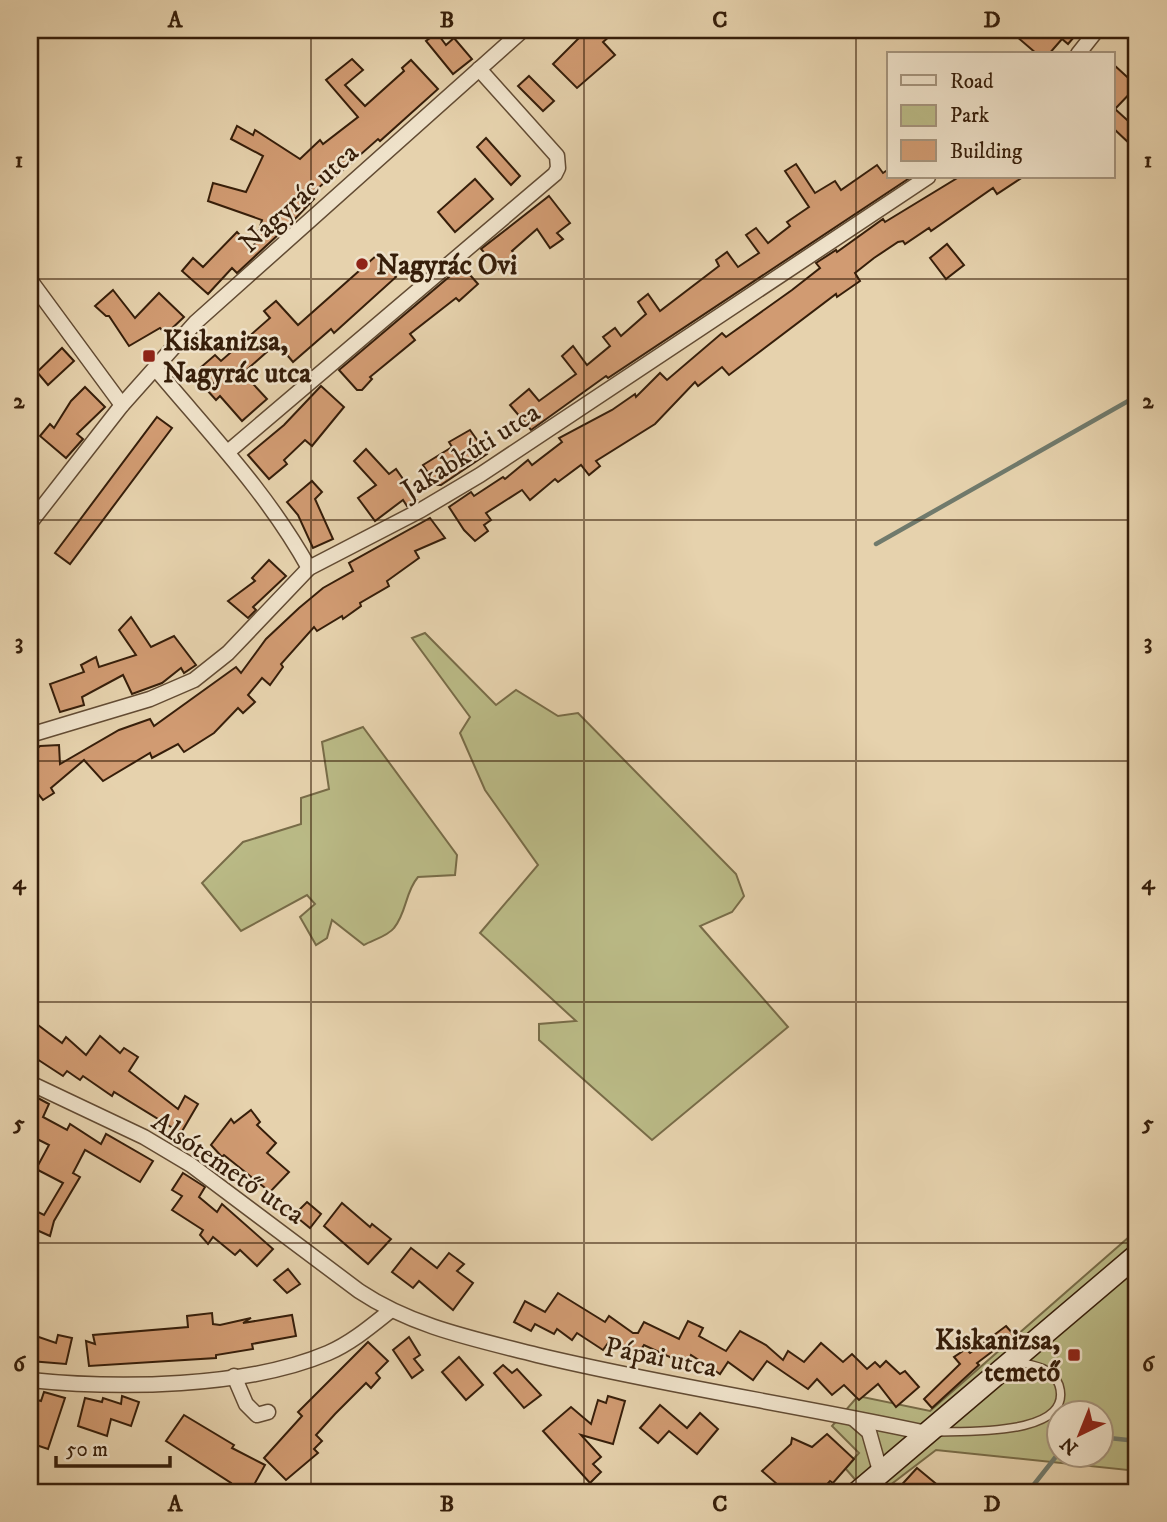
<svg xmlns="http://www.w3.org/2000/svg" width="1167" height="1522" viewBox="0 0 1167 1522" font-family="'IM FELL DW Pica',serif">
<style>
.green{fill:#baba86;stroke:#786c48;stroke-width:2;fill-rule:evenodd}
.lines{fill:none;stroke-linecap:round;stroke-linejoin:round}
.stream{stroke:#707a6c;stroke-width:4.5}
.building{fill:#d19b72;stroke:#361e0a;stroke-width:2}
.lane-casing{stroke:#624b33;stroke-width:10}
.street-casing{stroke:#624b33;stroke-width:17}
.secondary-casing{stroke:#361e0a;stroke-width:24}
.lane{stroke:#efe2ca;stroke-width:7}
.street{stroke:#efe2ca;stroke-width:14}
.secondary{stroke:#efe2ca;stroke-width:21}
.grid{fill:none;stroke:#361e0a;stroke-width:2;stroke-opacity:0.55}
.poi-dot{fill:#8f2418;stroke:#efe2ca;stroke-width:2.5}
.labels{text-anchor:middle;stroke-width:5;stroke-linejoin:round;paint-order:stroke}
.street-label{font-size:28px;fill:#361e0a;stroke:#efe2ca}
.poi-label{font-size:28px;font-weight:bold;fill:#361e0a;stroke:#efe2ca;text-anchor:start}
.neatline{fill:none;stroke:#361e0a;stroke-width:2.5}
.grid-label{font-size:23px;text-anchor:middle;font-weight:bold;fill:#361e0a}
</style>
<rect width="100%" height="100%" fill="#e6d2ad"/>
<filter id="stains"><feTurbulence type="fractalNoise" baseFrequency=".00286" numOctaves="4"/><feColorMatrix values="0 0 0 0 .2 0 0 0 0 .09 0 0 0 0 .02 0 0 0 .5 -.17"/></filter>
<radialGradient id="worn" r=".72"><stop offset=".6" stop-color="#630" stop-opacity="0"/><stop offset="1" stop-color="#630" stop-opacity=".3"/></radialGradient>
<!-- green -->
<g class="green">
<path d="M 425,633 L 496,705 L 516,690 L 558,716 L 578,713 L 736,874 L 744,896 L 732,912 L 700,926 L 788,1027 L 652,1140 L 539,1040 L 539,1024 L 576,1021 L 480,933 L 538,865 L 485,790 L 460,733 L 470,717 L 412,638 Z"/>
<path d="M 363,727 L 457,855 L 455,875 L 418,877 C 405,892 407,912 394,928 C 388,936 373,940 364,945 L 332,920 L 327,938 L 316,945 L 300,917 L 315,904 L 307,895 L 241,931 L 202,883 L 243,842 L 301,824 L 301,798 L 329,789 L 322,742 Z"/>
<path d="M 1137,1230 L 1137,1471 L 936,1450 L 881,1492 L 866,1492 L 845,1468 L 859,1453 L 832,1426 L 858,1396 L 930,1411 ZM 1058,1414 L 1100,1414 L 1100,1456 L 1058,1456 Z"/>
</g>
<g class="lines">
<!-- stream -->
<g class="stream">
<path d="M 876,544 L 1137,396"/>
<path d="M 1100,1437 L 1137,1441"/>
<path d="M 1028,1492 L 1058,1454"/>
</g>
</g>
<!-- building -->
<g class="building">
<path d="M 574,30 L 617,30 L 603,42 L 615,55 L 577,88 L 553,64 L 580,37 Z"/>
<path d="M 1009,30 L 1080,30 L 1068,44 L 1062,39 L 1049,54 L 1037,54 Z"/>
<path d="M 437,33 L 446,45 L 454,38 L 472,59 L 453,74 L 426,41 Z"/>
<path d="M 352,59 L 363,70 L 345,85 L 365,106 L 404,71 L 402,68 L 411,60 L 438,89 L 380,141 L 378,139 L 334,178 L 332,176 L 310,195 L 314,199 L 293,221 L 237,273 L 232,268 L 208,294 L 182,271 L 193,258 L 203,267 L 237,232 L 253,249 L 262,220 L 208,201 L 213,183 L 246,192 L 263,156 L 231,139 L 237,126 L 253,135 L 255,130 L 300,159 L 320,140 L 323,144 L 358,117 L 326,80 Z"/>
<path d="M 1113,64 L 1137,86 L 1115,109 L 1137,129 L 1137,136 L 1130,144 L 1113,128 Z"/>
<path d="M 529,76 L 554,101 L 543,111 L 518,86 Z"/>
<path d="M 486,138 L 520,176 L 511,185 L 477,147 Z"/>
<path d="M 796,164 L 815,193 L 835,181 L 841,190 L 877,165 L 883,173 L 889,169 L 889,177 L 911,177 L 608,378 L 606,376 L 531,430 L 510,405 L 529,389 L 539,401 L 576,374 L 562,356 L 573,346 L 587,365 L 610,346 L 603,337 L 615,328 L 621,336 L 646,314 L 638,302 L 648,294 L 660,311 L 719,266 L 716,260 L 727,252 L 738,267 L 759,253 L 746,235 L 756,228 L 768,243 L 790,226 L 787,222 L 809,207 L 785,171 Z"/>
<path d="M 959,177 L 1023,177 L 997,194 L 993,188 L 931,231 L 929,228 L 905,244 L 903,241 L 898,242 L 874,258 L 855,273 L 860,281 L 837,297 L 836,294 L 729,375 L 722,367 L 698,386 L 695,382 L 655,424 L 596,461 L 600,466 L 589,475 L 581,465 L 558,482 L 555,479 L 530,500 L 522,490 L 486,513 L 491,520 L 484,525 L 488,531 L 475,541 L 464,530 L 449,507 L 471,492 L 474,496 L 503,477 L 505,479 L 528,460 L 532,465 L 562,442 L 559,438 L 612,410 L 635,394 L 636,397 L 660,373 L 667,380 L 722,333 L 726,337 L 792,290 L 820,268 L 816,263 L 836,250 L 837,252 L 883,219 L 885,222 Z"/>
<path d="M 475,179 L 493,199 L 455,232 L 438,212 Z"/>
<path d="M 549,196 L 570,223 L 557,233 L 563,239 L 550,248 L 537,229 L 512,251 L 515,255 L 499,269 L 481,249 Z"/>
<path d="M 947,244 L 964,265 L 946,279 L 930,258 Z"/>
<path d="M 377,255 L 396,277 L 334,333 L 331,329 L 293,362 L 277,343 L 243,373 L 267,399 L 242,421 L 220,396 L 216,400 L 207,390 L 214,384 L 200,368 L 215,355 L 221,361 L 270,318 L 264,311 L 276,301 L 298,325 Z"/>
<path d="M 462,266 L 478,284 L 459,301 L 456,298 L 410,334 L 415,340 L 370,377 L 372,379 L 362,390 L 357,390 L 339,370 Z"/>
<path d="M 113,290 L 135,318 L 159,293 L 184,317 L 166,334 L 160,328 L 129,346 L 109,316 L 106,316 L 95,306 Z"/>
<path d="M 62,348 L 74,361 L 48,385 L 37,372 Z"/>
<path d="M 321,386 L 344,407 L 312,446 L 305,440 L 284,460 L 287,464 L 269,479 L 248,455 L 284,425 Z"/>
<path d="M 85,387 L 105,407 L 77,434 L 83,439 L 66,458 L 40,436 L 50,424 L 54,428 L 71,401 Z"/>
<path d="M 157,417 L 172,428 L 70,564 L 55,553 Z"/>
<path d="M 470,430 L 487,454 L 441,485 L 436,485 L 423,465 L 452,447 L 449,442 Z"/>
<path d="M 366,449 L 389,474 L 396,469 L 417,499 L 407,506 L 403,500 L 375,521 L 358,498 L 376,485 L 354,461 Z"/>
<path d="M 312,481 L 322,492 L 315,499 L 333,539 L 313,548 L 298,515 L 287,502 Z"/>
<path d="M 430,518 L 445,538 L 415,551 L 419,558 L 387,581 L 389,586 L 360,603 L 361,606 L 343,619 L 342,616 L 317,631 L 314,627 L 281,664 L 283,667 L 270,685 L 262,678 L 248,695 L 255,702 L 243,713 L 238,708 L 214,733 L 184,752 L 178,744 L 152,758 L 150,753 L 103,781 L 84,760 L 51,788 L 54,793 L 43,800 L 30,784 L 30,755 L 40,746 L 59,745 L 60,764 L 119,730 L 150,719 L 154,726 L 236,667 L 241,673 L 266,639 L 299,608 L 323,588 L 353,571 L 349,563 Z"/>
<path d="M 269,560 L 286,576 L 253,607 L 256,610 L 248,618 L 228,601 L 255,581 L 252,578 Z"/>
<path d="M 131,617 L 151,647 L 174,636 L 196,665 L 184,673 L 181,668 L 162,683 L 132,694 L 123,675 L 82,697 L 84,705 L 60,712 L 50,684 L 84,672 L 81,665 L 96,657 L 99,667 L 136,655 L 119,630 Z"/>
<path d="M 30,1019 L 62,1043 L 66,1037 L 86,1055 L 100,1036 L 120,1053 L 124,1048 L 138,1057 L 129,1071 L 178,1109 L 185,1096 L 198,1104 L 181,1133 L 114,1092 L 112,1096 L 83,1076 L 80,1080 L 67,1071 L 63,1076 L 37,1059 L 30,1053 Z"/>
<path d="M 36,1097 L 49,1104 L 43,1117 L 67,1130 L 70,1124 L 101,1144 L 106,1134 L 153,1161 L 140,1182 L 85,1150 L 73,1173 L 80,1177 L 54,1221 L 50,1236 L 30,1227 L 30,1208 L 44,1215 L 63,1183 L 36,1169 L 49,1145 L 33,1137 L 30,1145 L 30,1111 Z"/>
<path d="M 251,1110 L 260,1122 L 257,1125 L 276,1143 L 267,1153 L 289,1172 L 270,1192 L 224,1155 L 222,1157 L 211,1145 L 231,1119 L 234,1123 Z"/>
<path d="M 183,1173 L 205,1187 L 199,1197 L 217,1212 L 222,1204 L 273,1249 L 257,1266 L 240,1250 L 235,1255 L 213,1237 L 208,1244 L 200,1235 L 203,1230 L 172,1210 L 182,1196 L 172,1190 Z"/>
<path d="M 307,1202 L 321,1214 L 310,1228 L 294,1215 Z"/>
<path d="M 342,1203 L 370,1227 L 372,1224 L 391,1239 L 368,1264 L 324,1226 Z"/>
<path d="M 411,1248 L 437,1268 L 449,1253 L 464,1264 L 457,1271 L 473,1283 L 453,1310 L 419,1281 L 413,1288 L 392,1272 Z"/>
<path d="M 288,1269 L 300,1284 L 287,1293 L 274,1280 Z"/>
<path d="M 558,1293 L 605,1322 L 609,1316 L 633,1333 L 638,1333 L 644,1322 L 679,1339 L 688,1321 L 703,1328 L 699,1336 L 726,1351 L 740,1331 L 766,1345 L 783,1360 L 788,1351 L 804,1362 L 821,1343 L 843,1362 L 852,1354 L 867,1369 L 875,1362 L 880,1367 L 886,1361 L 900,1374 L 905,1371 L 919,1387 L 896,1407 L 878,1384 L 859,1400 L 844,1385 L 832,1395 L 817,1379 L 808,1389 L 767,1361 L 753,1380 L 728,1362 L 720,1374 L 691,1355 L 687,1365 L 644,1345 L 636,1357 L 608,1343 L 603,1350 L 577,1333 L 572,1340 L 557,1329 L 554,1334 L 535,1324 L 531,1331 L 514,1322 L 525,1301 L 545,1312 Z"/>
<path d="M 212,1313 L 213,1324 L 220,1325 L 251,1318 L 243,1323 L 292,1315 L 296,1336 L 252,1344 L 253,1349 L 216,1355 L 216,1358 L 89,1366 L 86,1341 L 95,1344 L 93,1335 L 188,1327 L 187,1316 Z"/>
<path d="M 1006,1326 L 1014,1335 L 977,1363 L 979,1365 L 932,1408 L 924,1399 L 960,1364 L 954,1357 L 966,1349 L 970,1353 Z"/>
<path d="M 30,1334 L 56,1343 L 58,1335 L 72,1338 L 66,1364 L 30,1361 Z"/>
<path d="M 409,1337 L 420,1355 L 414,1359 L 423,1370 L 412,1378 L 393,1350 Z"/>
<path d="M 368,1342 L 388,1361 L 376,1373 L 380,1378 L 371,1388 L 366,1383 L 335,1414 L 316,1435 L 322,1441 L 314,1449 L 318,1453 L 286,1480 L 264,1458 L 302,1416 L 298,1412 Z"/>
<path d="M 459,1357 L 483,1385 L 466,1400 L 442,1372 Z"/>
<path d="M 503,1365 L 512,1373 L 517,1369 L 541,1395 L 524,1408 L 494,1373 Z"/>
<path d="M 44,1392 L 65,1398 L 48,1449 L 30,1443 L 30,1398 L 41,1401 Z"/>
<path d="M 122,1396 L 139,1402 L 131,1426 L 111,1419 L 107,1436 L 78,1426 L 85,1398 L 102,1402 L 103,1398 L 121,1404 Z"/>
<path d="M 608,1396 L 625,1401 L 613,1444 L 581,1435 L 601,1457 L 593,1464 L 601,1472 L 590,1483 L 543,1431 L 571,1407 L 591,1424 L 598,1400 L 606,1403 Z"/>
<path d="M 660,1405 L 687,1428 L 700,1413 L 718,1429 L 697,1454 L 669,1431 L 658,1443 L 640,1428 Z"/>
<path d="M 184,1415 L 234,1445 L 232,1448 L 265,1465 L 250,1492 L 241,1492 L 230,1486 L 231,1483 L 166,1441 Z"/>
<path d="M 827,1434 L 854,1459 L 833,1483 L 830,1481 L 820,1492 L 770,1492 L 777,1484 L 762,1471 L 791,1444 L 792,1438 L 812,1447 Z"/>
<path d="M 917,1468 L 946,1492 L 895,1492 Z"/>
</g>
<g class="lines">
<defs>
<path id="lane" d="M 938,1432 C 967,1431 1075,1436 1059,1385 C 1053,1368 1034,1365 1018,1362"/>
<g id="street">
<path d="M 1078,54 L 1097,30"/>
<path d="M 30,280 L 122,405"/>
<path d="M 155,368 C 211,435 266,491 309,568"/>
<path d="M 229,451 L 555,174 L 558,168 L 557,156 L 479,69"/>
<path d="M 30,523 L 122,405 L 196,322 L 523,30"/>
<path d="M 30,735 L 150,699 L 194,680 L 228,653 L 309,568 L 421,510 L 480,475 L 928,177"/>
<path d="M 30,1083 L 144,1137 L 191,1165 L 359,1291 C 413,1327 475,1339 537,1355 C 666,1386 797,1405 927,1433"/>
<path d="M 234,1376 L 246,1404 L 257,1415 L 268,1412"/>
<path d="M 30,1380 C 117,1389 246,1388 328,1353 C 351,1343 370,1327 390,1311"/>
<path d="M 854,1419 L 869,1432 L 880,1471"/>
</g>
<path id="secondary" d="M 858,1492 L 1137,1255"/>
</defs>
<!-- lane casing -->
<use href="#lane" class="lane-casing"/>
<!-- street casing -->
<use href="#street" class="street-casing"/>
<!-- secondary casing -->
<use href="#secondary" class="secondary-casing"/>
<!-- lane -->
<use href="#lane" class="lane"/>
<!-- street -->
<use href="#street" class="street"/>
<!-- secondary -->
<use href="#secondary" class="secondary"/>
</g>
<!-- grid -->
<path class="grid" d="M 311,30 L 311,1492M 584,30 L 584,1492M 856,30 L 856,1492M 30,279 L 1137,279M 30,520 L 1137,520M 30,761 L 1137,761M 30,1002 L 1137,1002M 30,1243 L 1137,1243"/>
<!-- markers -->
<g class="poi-dot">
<circle cx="362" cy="264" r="7"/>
<rect x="142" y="349" width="14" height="14" rx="3.5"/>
<rect x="1067" y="1348" width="14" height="14" rx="3.5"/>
</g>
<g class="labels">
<!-- street labels -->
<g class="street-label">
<text transform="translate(298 197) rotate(-42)" y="10">Nagyrác utca</text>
<text transform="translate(470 450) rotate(-32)" y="10">Jakabkúti utca</text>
<text transform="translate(229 1167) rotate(34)" y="10">Alsótemető utca</text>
<text transform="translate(661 1356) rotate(11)" y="10">Pápai utca</text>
</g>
<!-- poi labels -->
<g class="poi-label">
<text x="376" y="274">Nagyrác Ovi</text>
<text x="163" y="350">Kiskanizsa,<tspan x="163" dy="32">Nagyrác utca</tspan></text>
<text x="1060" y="1349" text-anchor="end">Kiskanizsa,<tspan x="1060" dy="32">temető</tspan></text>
</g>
</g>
<!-- margin -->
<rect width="1167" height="1522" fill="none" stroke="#e6d2ad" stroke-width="77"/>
<!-- legend -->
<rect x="887" y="52" width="228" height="126" fill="#efe2ca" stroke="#a5947d" stroke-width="2"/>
<rect x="901" y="75" width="35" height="10" fill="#efe2ca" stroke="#a5947d" stroke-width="2"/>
<text x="950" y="88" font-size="21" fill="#361e0a">Road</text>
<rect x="901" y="105" width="35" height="21" fill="#baba86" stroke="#a5947d" stroke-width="2"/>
<text x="950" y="122" font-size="21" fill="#361e0a">Park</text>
<rect x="901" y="140" width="35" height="21" fill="#d19b72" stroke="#a5947d" stroke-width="2"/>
<text x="950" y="158" font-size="21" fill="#361e0a">Building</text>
<!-- north arrow -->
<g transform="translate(1080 1434) rotate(223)"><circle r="33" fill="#efe2ca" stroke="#a5947d" stroke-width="2"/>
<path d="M0-5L12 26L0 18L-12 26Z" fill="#8f2418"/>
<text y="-10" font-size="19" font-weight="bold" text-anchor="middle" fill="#361e0a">N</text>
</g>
<!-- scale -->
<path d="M56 1456v10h114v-10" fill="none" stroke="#361e0a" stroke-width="3.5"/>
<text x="66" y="1456" font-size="21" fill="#361e0a" stroke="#efe2ca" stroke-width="5" paint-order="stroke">50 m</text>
<rect x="38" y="38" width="1090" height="1446" class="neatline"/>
<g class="grid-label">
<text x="175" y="27">A</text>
<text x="447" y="27">B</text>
<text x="720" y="27">C</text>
<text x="992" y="27">D</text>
<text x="19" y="167">1</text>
<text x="1148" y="167">1</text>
<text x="19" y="408">2</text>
<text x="1148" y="408">2</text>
<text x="19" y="649">3</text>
<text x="1148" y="649">3</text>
<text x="19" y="889">4</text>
<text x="1148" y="889">4</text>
<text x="19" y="1130">5</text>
<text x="1148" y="1130">5</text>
<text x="19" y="1371">6</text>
<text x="1148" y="1371">6</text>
<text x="175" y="1511">A</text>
<text x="447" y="1511">B</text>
<text x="720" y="1511">C</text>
<text x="992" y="1511">D</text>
</g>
<rect width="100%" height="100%" filter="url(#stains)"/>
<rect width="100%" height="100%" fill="url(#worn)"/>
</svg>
